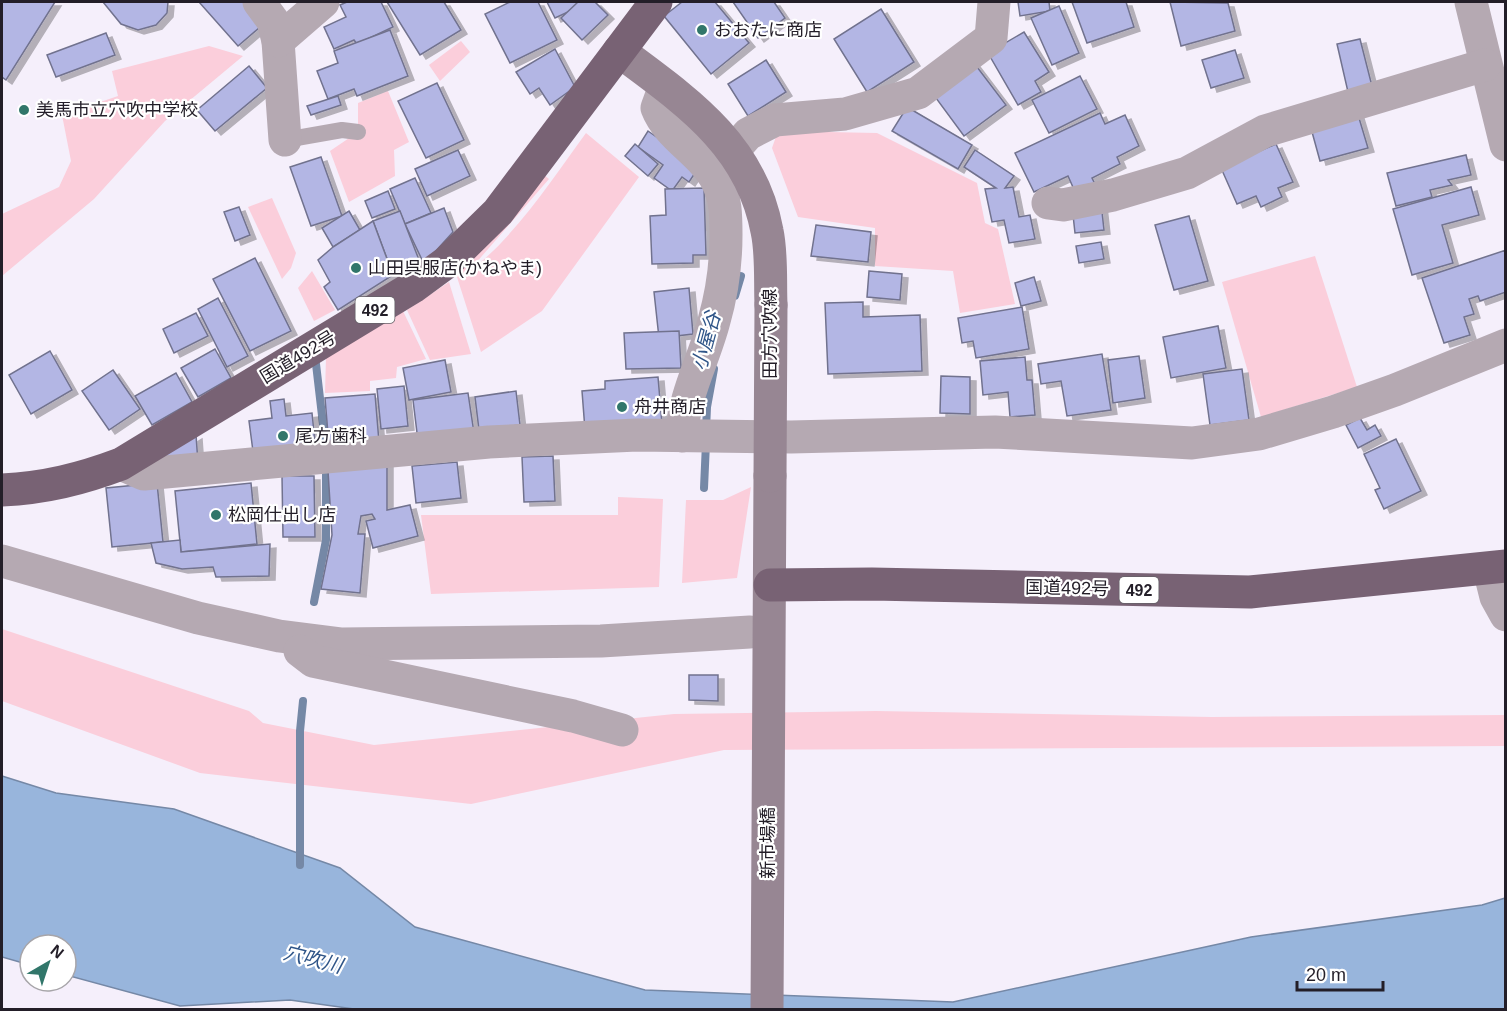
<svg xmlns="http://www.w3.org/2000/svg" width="1507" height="1011" viewBox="0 0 1507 1011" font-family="Arial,'Noto Sans JP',sans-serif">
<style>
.green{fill:#fbcedb}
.water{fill:#98b5dc;stroke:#7588a6;stroke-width:1.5}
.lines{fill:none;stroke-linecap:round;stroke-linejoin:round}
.stream{stroke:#7588a6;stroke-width:8}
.building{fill:#b3b6e4;stroke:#71728e;stroke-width:1.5;filter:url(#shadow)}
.service{stroke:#b5a9b2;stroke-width:16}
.minor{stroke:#b5a9b2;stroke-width:33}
.tertiary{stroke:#b5a9b2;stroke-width:33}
.secondary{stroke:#978693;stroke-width:33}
.trunk{stroke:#786274;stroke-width:33}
.secondary-bridge{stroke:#978693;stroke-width:33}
.poi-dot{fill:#31766a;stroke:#fff;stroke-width:2}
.labels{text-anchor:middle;stroke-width:4.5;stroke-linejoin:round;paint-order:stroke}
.shield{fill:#fff;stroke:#656268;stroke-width:1.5}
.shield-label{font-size:16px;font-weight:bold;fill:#231e28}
.poi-label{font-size:18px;fill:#231e28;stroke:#fff;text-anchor:start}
.street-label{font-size:18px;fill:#231e28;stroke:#fff}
.water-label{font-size:20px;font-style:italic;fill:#2f5588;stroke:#fff}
</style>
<defs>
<filter id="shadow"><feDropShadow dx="6" dy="4" stdDeviation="0" flood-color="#0004"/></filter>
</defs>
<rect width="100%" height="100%" fill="#f5effb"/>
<!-- green -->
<g class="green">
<path d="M 461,41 L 470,52 L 440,81 L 429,65 Z"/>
<path d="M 209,46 L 243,56 L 165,121 L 94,199 L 2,276 L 2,214 L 59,187 L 71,161 L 62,115 L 118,96 L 112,71 Z"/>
<path d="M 388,91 L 409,142 L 394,150 L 395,176 L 349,202 L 330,151 L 358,132 L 358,103 Z"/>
<path d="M 778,131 L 877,133 L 977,183 L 985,223 L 998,229 L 1015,304 L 960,313 L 953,271 L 875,266 L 875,228 L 798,217 L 772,148 Z"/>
<path d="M 586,133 L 639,177 L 542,311 L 481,352 L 456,274 L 544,175 L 549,179 L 468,272 C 512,241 554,177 586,133 Z"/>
<path d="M 272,198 L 296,253 L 291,268 L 282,279 L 248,207 Z"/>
<path d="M 1315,256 L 1357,387 L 1261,417 L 1222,282 Z"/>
<path d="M 312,271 L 335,310 L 314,321 L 298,288 Z"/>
<path d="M 449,282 L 471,354 L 430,360 L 407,310 Z"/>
<path d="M 403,311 L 426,359 L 397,367 L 396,378 L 370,381 L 370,391 L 325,393 L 326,357 Z"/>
<path d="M 751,487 L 737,578 L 682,583 L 686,500 L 723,500 Z"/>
<path d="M 618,497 L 663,499 L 659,587 L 431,594 L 421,515 L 618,515 Z"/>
<path d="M 2,629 L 249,711 L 263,723 L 374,745 L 674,714 L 876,711 L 1212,717 L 1505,715 L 1505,746 L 724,750 L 471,804 L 200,773 L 2,701 Z"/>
</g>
<!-- water -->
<path class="water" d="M 2,776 L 56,793 L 174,809 L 340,868 L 415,927 L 645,990 L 953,1002 L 1251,937 L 1482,905 L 1505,898 L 1505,1009 L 361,1010 L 290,1000 L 180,1006 L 66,975 L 66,945 L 30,945 L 30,965 L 2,957 Z"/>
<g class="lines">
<!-- stream -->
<g class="stream">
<path d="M 735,296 L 741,276"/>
<path d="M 316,364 L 326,450"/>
<path d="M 706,430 L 707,407 L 714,369"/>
<path d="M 704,488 L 706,443"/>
<path d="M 314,602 L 326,540 L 326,473"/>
<path d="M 300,865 L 300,731 L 303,701"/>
</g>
</g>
<!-- building -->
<g class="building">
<path d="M 2,2 L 55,2 L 6,80 L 2,77 Z"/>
<path d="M 103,2 L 168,2 L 167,13 L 156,25 L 138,30 L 121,24 Z"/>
<path d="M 199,2 L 248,2 L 266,22 L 238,46 Z"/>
<path d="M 347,2 L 381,2 L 393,27 L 357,44 L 354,40 L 334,49 L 324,27 L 346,17 L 340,5 Z"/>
<path d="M 387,2 L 444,2 L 461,30 L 420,55 Z"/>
<path d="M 510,2 L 538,2 L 557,40 L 510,63 L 485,14 Z"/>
<path d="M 547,2 L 579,2 L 581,6 L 555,18 Z"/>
<path d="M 578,2 L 595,2 L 608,15 L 582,40 L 561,18 Z"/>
<path d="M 682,2 L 715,2 L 749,43 L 711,74 L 664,16 Z"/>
<path d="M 733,2 L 774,2 L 785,18 L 758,38 Z"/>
<path d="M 1018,2 L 1049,2 L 1050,11 L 1020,16 Z"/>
<path d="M 1072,2 L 1126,2 L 1134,27 L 1087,43 Z"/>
<path d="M 1170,2 L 1228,3 L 1235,31 L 1181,46 Z"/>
<path d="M 1059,6 L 1079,53 L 1052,65 L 1031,18 Z"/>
<path d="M 881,9 L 914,62 L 867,92 L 834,39 Z"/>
<path d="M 390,30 L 408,76 L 357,96 L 354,89 L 328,99 L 317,71 L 338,63 L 334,51 Z"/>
<path d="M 1024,32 L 1049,72 L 1035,81 L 1041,92 L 1018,105 L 988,53 Z"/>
<path d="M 106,33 L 115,55 L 56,77 L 47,55 Z"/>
<path d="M 1360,39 L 1373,90 L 1348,92 L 1337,44 Z"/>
<path d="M 555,49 L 575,87 L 550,105 L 539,88 L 530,94 L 516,72 Z"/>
<path d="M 1235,50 L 1244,78 L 1211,88 L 1202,60 Z"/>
<path d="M 766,60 L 786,92 L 748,116 L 728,84 Z"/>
<path d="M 974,63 L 1006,105 L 964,136 L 933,94 Z"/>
<path d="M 249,66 L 267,88 L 215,131 L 197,110 Z"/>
<path d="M 1080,76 L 1097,109 L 1049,133 L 1032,100 Z"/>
<path d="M 437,83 L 464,140 L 426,158 L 398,101 Z"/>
<path d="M 338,96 L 341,105 L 311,115 L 307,106 Z"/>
<path d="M 907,107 L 972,145 L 958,169 L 892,131 Z"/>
<path d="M 1356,108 L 1368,148 L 1320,161 L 1309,121 Z"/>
<path d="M 1100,113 L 1105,124 L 1125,115 L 1139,146 L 1117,157 L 1120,164 L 1092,178 L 1096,186 L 1076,194 L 1068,176 L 1034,192 L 1015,153 Z"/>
<path d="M 648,131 L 699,167 L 689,182 L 682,177 L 672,191 L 654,178 L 663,165 L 638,147 Z"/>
<path d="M 635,144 L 658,164 L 648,176 L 625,156 Z"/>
<path d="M 1276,144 L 1293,182 L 1278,188 L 1282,197 L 1261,207 L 1256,196 L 1237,204 L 1221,168 Z"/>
<path d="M 458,150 L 470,176 L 427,196 L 415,169 Z"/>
<path d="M 975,150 L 1014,176 L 1005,188 L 1013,187 L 1019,217 L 1030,215 L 1035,239 L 1009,243 L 1004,220 L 992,222 L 985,189 L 996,188 L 964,167 Z"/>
<path d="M 1466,155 L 1471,175 L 1448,180 L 1452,185 L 1430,190 L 1432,197 L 1396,206 L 1387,173 Z"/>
<path d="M 321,157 L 342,216 L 311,226 L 290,167 Z"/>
<path d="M 415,178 L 431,213 L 405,224 L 390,189 Z"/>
<path d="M 1471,187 L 1479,215 L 1442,225 L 1453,263 L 1412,275 L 1393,209 Z"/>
<path d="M 704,188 L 706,255 L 693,255 L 693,263 L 652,264 L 650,216 L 666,215 L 665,189 Z"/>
<path d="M 388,191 L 395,209 L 372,218 L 365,201 Z"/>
<path d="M 1101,203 L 1104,230 L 1075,233 L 1072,206 Z"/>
<path d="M 239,207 L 250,235 L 235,241 L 224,212 Z"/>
<path d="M 444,208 L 453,232 L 424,264 L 405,224 Z"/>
<path d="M 349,211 L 360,230 L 333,247 L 322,228 Z"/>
<path d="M 400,211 L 421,265 L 393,275 L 373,221 Z"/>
<path d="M 1189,216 L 1208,281 L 1174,290 L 1155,225 Z"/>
<path d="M 373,221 L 393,275 L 338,310 L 324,287 L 330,282 L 318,260 L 333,247 Z"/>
<path d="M 816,225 L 871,232 L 868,262 L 811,256 Z"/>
<path d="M 1101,242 L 1104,259 L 1079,263 L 1076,246 Z"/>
<path d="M 1506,250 L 1506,292 L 1480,301 L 1478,296 L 1469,299 L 1474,314 L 1464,317 L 1470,335 L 1444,343 L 1422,278 Z"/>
<path d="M 255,258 L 291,331 L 250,351 L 213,279 Z"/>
<path d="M 869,271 L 902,274 L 900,300 L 867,297 Z"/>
<path d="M 1034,277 L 1041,301 L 1021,306 L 1015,283 Z"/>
<path d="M 689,288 L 693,334 L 659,338 L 654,292 Z"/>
<path d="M 218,298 L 248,356 L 227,367 L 198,309 Z"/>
<path d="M 863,302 L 863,317 L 920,315 L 922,371 L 828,374 L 825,303 Z"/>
<path d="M 1022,307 L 1029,349 L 976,358 L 973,341 L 962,343 L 958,318 Z"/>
<path d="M 196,313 L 208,336 L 174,353 L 163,329 Z"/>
<path d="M 1218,326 L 1226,368 L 1171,378 L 1163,337 Z"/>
<path d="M 679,331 L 681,368 L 626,369 L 624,333 Z"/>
<path d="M 215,349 L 231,378 L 198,397 L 181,368 Z"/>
<path d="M 50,351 L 72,390 L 31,414 L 9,375 Z"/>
<path d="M 1102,354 L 1111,410 L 1067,416 L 1061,381 L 1041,384 L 1038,364 Z"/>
<path d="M 1139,356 L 1145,398 L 1113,403 L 1108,360 Z"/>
<path d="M 1025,357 L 1027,380 L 1032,380 L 1035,415 L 1010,417 L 1008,392 L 983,395 L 980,361 Z"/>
<path d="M 445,360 L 451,392 L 409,400 L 403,368 Z"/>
<path d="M 1242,369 L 1249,420 L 1210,425 L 1203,374 Z"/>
<path d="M 113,370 L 140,409 L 109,430 L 82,391 Z"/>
<path d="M 176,373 L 192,402 L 152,425 L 135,396 Z"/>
<path d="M 941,376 L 970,377 L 970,414 L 940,413 Z"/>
<path d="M 658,377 L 662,424 L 585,430 L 582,391 L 605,389 L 605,381 Z"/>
<path d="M 404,386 L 408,426 L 381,429 L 377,389 Z"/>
<path d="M 516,391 L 520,425 L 479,430 L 475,397 Z"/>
<path d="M 468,393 L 474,433 L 418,441 L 413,400 Z"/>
<path d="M 375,394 L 379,442 L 329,446 L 325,398 Z"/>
<path d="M 284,399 L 286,416 L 312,413 L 316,452 L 254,459 L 249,421 L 272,418 L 270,401 Z"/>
<path d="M 1360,418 L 1367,430 L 1375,425 L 1381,436 L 1358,448 L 1346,425 Z"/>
<path d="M 196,435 L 198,463 L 157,459 Z"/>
<path d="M 1396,439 L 1421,491 L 1384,509 L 1375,490 L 1380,488 L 1364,454 Z"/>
<path d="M 553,456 L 555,501 L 524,502 L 522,457 Z"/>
<path d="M 457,462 L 461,498 L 416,503 L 412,466 Z"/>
<path d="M 387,463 L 387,510 L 410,505 L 418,536 L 373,548 L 366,521 L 375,519 L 372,514 L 361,516 L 358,534 L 365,534 L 360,593 L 321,589 L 332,535 L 328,471 Z"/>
<path d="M 282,476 L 314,476 L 315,537 L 283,537 Z"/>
<path d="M 157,483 L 163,542 L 112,547 L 106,488 Z"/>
<path d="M 251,483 L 257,544 L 181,552 L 175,491 Z"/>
<path d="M 180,540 L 181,552 L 270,544 L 269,576 L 216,577 L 213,567 L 182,569 L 156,563 L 151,543 Z"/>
<path d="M 689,675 L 718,675 L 718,701 L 689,700 Z"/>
</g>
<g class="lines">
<!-- service -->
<path class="service" d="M 285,140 L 342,130 L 358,132"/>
<!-- minor -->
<g class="minor">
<path d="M 259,2 L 273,21 L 278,41 L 285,140"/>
<path d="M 1471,2 L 1506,145"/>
<path d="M 278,41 L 323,2"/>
<path d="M 665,86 L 657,108 C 668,137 703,153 717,181 C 726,198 726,217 726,235 C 726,265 722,293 714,321 C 704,360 683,396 682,436"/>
<path d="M 734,150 L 748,134 L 775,120 L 845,114 L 918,93 L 991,38 L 994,2"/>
<path d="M 1048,203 L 1063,205 L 1113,195 L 1187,173 L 1265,131 L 1485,65"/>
<path d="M 121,464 L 144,474 L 489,442 L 637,435 L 791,437 L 995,432 L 1192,443 L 1259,434 L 1333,412 L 1395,390 L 1506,345"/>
<path d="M 2,561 L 198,618 L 279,636 L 342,644 L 601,641 L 750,632"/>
<path d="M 300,651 L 313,661 L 573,716 L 622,730"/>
</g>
<!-- tertiary -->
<path class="tertiary" d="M 1489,569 L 1496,597 L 1506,615"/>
<!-- secondary -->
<g class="secondary">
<path d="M 619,51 C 686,101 751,144 767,231 C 772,254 770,281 771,305"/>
<path d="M 767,1010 L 770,476"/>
</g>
<!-- trunk -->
<g class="trunk">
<path d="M 2,490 C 45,488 81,479 121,464 L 413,287 L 447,262 L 498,212 L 656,2"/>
<path d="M 770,585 L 872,584 L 1250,592 L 1506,566"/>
</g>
<!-- secondary-bridge -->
<path class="secondary-bridge" d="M 770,476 L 771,305"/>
</g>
<!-- markers -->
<g class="poi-dot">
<circle cx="702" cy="30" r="6"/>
<circle cx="24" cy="110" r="6"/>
<circle cx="356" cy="268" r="6"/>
<circle cx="622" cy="407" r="6"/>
<circle cx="283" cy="436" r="6"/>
<circle cx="216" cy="515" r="6"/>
</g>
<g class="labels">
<!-- shield labels -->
<g class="shield">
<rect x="355.5" y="297" width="39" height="26" rx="4.5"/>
<rect x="1119.5" y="577" width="39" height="26" rx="4.5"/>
</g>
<g class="shield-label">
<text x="375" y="316">492</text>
<text x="1139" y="596">492</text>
</g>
<!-- poi labels -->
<g class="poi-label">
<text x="714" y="36">おおたに商店</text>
<text x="36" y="116">美馬市立穴吹中学校</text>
<text x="368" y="274">山田呉服店(かねやま)</text>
<text x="634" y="413">舟井商店</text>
<text x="295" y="442">尾方歯科</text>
<text x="228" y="521">松岡仕出し店</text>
</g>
<!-- street labels -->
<g class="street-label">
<text transform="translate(770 334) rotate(-90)" y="6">田方穴吹線</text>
<text transform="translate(298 357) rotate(-31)" y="6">国道492号</text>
<text transform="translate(1067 588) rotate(1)" y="6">国道492号</text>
<text transform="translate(768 843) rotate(-90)" y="6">新市場橋</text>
</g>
<!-- water labels -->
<g class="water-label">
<text transform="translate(706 341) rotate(-75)" y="7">小屋谷</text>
<text transform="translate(313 959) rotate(14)" y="7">穴吹川</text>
</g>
</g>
<!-- border -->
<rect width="1507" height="1011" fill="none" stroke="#231e28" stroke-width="6"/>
<!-- north arrow -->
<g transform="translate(48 963) rotate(39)"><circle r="28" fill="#ffffff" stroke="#a7a5a9" stroke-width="1.5"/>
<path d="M0-4.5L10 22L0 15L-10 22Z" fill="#31766a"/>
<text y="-9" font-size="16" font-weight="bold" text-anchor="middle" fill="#231e28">N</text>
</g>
<!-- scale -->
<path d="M1297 981v9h86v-9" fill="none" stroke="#231e28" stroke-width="3"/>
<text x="1306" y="981" font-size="18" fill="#231e28" stroke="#ffffff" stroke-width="4.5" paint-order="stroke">20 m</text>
</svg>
